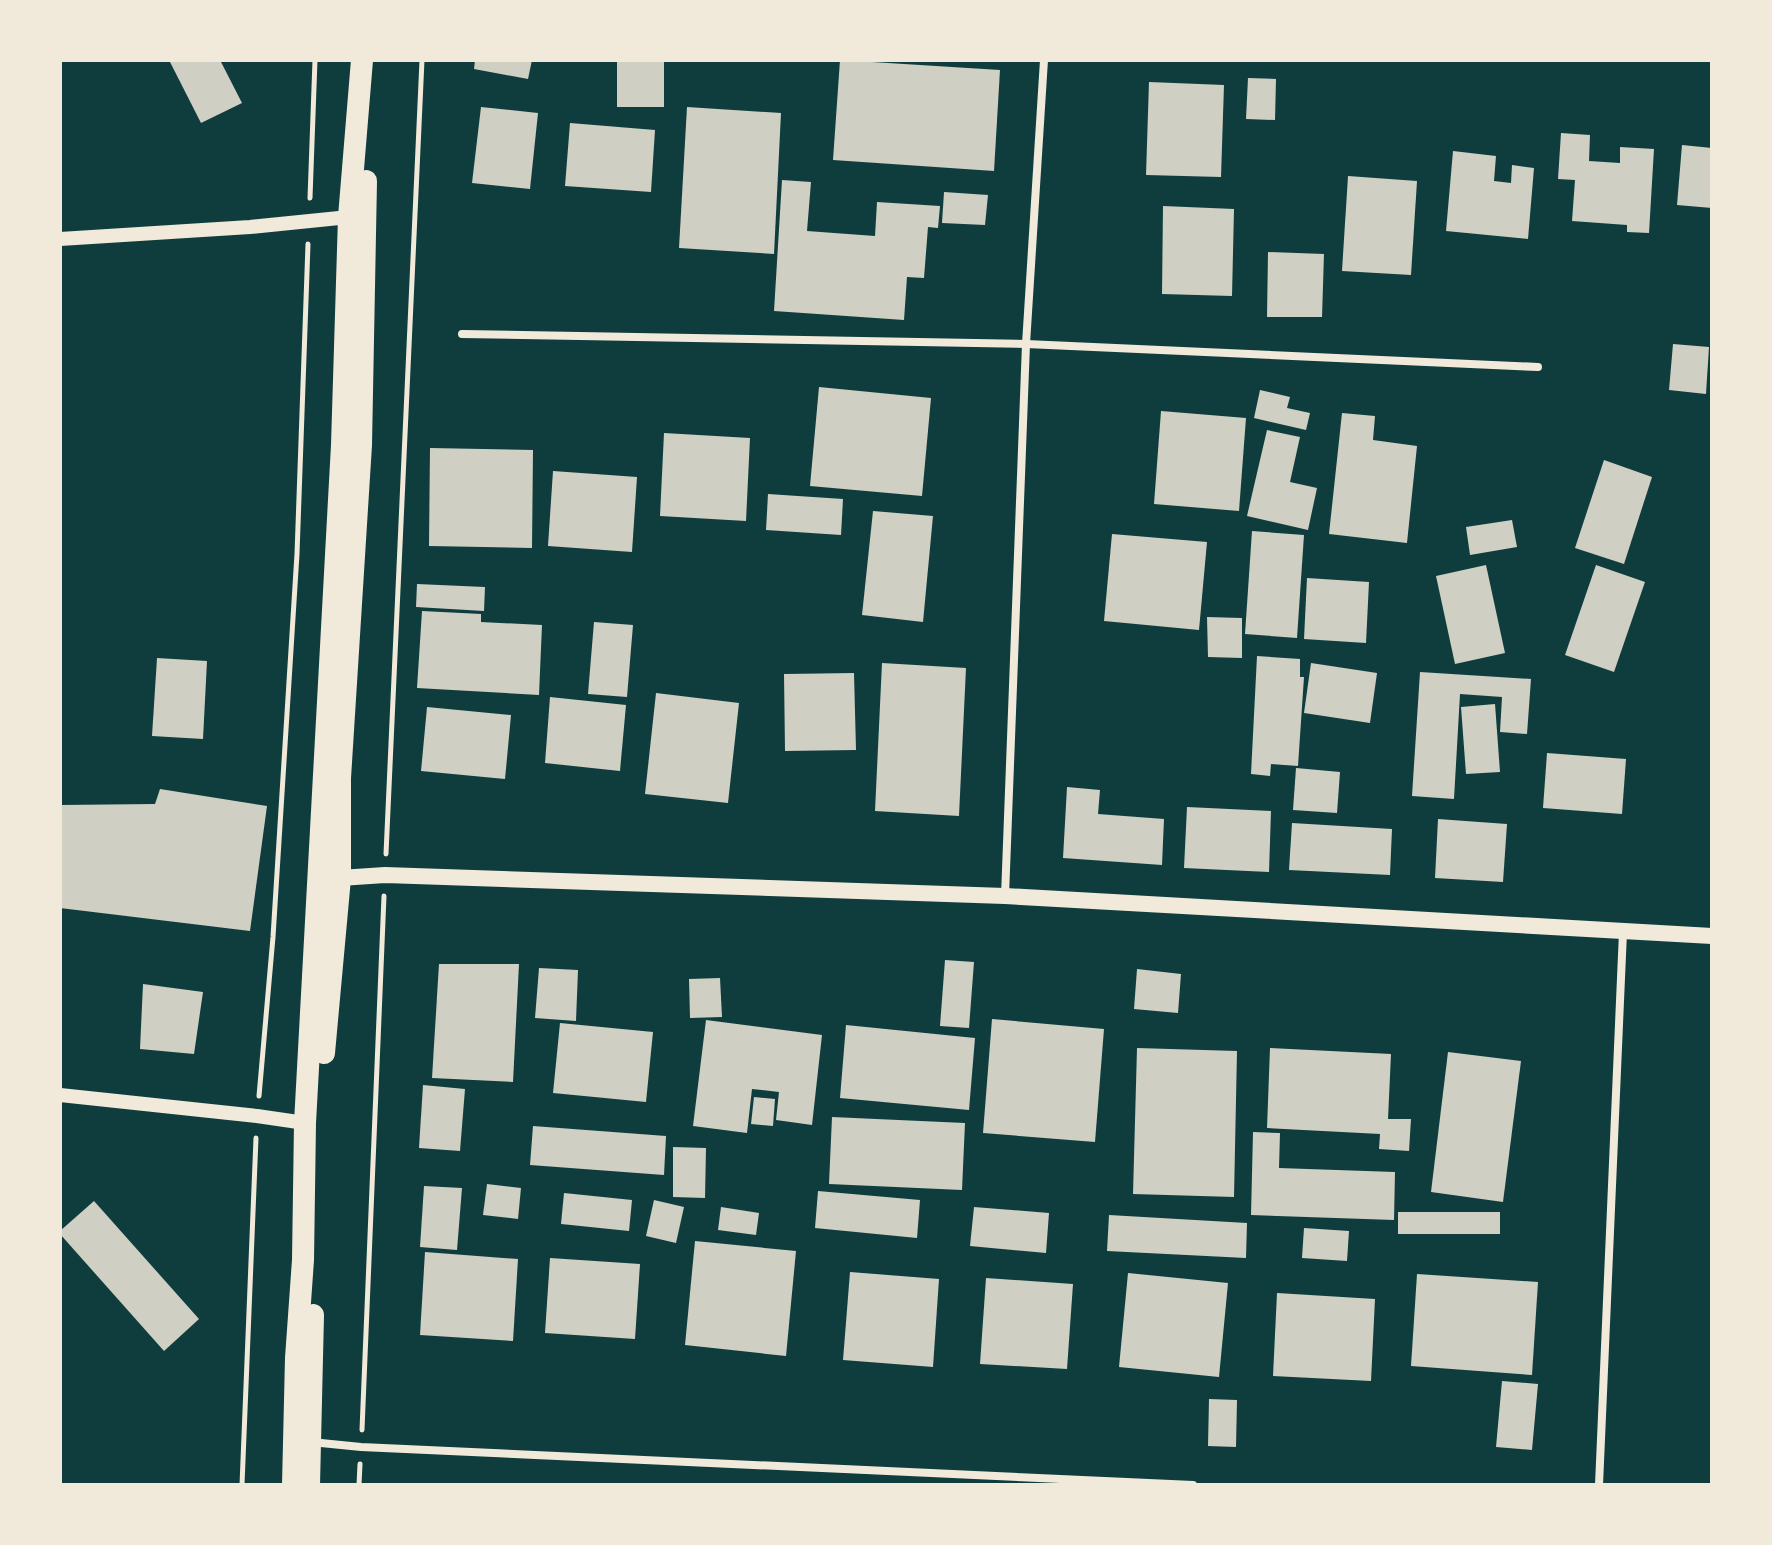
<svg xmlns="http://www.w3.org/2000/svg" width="1772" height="1545" viewBox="0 0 1772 1545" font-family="Jost,sans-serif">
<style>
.building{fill:#cfcfc3}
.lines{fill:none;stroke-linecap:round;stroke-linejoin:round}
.path{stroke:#f1e9da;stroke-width:5}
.minor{stroke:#f1e9da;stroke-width:8}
.tertiary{stroke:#f1e9da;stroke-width:14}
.secondary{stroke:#f1e9da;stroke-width:16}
.trunk{stroke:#f1e9da;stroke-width:22}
</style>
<rect width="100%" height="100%" fill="#0f3d3e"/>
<!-- building -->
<g class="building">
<path d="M 169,60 L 220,60 L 242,103 L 201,123 Z"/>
<path d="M 475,60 L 532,60 L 528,79 L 474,69 Z"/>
<rect x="617" y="60" width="47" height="47"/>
<path d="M 840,60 L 1000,70 L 994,171 L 833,160 Z"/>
<path d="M 1248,78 L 1276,79 L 1275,120 L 1246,119 Z"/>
<path d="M 1149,82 L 1224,85 L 1221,177 L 1146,175 Z"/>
<path d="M 481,107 L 538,113 L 530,189 L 472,183 Z"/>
<path d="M 687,107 L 781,113 L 774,254 L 679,248 Z"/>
<path d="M 570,123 L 655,130 L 651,192 L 565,186 Z"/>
<path d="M 1561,133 L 1590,135 L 1589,161 L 1620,163 L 1620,147 L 1654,149 L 1649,233 L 1627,232 L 1627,225 L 1572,221 L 1575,180 L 1558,179 Z"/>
<path d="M 1682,145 L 1712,148 L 1712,208 L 1677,205 Z"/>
<path d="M 1453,151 L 1496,156 L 1494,181 L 1511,183 L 1512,165 L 1534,168 L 1528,239 L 1446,231 Z"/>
<path d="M 1348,176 L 1417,181 L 1411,275 L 1342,271 Z"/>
<path d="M 782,180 L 811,182 L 807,231 L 875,236 L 877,202 L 940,206 L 938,228 L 928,227 L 924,278 L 907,277 L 904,320 L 774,311 Z"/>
<path d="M 944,192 L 988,195 L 985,225 L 942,223 Z"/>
<path d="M 1163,206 L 1234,209 L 1232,296 L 1162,294 Z"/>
<path d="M 1268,252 L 1324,254 L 1322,317 L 1267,317 Z"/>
<path d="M 1673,344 L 1709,347 L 1706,394 L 1669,390 Z"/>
<path d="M 819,387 L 931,398 L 922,496 L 810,486 Z"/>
<path d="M 1260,390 L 1290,397 L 1287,408 L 1310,413 L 1306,430 L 1254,418 Z"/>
<path d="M 1161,411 L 1246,418 L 1239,511 L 1154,504 Z"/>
<path d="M 1342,413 L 1375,416 L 1373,440 L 1417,446 L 1407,543 L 1329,534 Z"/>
<path d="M 1267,430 L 1300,437 L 1290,482 L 1317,488 L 1308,530 L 1247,516 Z"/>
<path d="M 664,433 L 750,438 L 746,521 L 660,516 Z"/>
<path d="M 430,448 L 533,450 L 532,548 L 429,546 Z"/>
<path d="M 1604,460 L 1652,477 L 1624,564 L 1575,548 Z"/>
<path d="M 553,471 L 637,477 L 632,552 L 548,546 Z"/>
<path d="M 768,494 L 843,499 L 841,535 L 766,530 Z"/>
<path d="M 873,511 L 933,516 L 923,622 L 862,615 Z"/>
<path d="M 1512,520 L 1517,547 L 1470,555 L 1466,527 Z"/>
<path d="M 1252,531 L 1304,535 L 1297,638 L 1245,634 Z"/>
<path d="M 1112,534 L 1207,542 L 1199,630 L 1104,621 Z"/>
<path d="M 1486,565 L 1505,653 L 1455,664 L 1436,576 Z"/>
<path d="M 1596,565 L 1645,582 L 1614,672 L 1565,655 Z"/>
<path d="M 1307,578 L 1369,582 L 1366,643 L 1304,639 Z"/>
<path d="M 417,584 L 485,587 L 484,611 L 416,607 Z"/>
<path d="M 422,611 L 481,614 L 481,622 L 542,625 L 539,695 L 417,688 Z"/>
<path d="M 1207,617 L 1242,618 L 1242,658 L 1208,657 Z"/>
<path d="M 594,622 L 633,625 L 627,697 L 588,694 Z"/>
<path d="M 1257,656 L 1300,659 L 1300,677 L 1304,677 L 1298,766 L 1271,764 L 1270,776 L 1251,774 Z"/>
<path d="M 157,658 L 207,661 L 203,739 L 152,736 Z"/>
<path d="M 882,663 L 966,668 L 959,816 L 875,811 Z"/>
<path d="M 1311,663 L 1377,673 L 1370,723 L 1304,713 Z"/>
<path d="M 1420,672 L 1531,679 L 1527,734 L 1500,732 L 1502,697 L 1460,694 L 1454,799 L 1412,796 Z"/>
<path d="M 854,673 L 856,750 L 785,751 L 784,674 Z"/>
<path d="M 656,693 L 739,703 L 728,803 L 645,794 Z"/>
<path d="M 550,697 L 626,705 L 620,771 L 545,763 Z"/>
<path d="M 1495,704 L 1500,772 L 1466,774 L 1461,707 Z"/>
<path d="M 427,707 L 511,715 L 505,779 L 421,771 Z"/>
<path d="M 1547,753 L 1626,759 L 1622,814 L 1543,808 Z"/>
<path d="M 1296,768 L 1340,772 L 1337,813 L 1293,810 Z"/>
<path d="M 1067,787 L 1100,790 L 1098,814 L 1164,819 L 1162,865 L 1063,858 Z"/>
<path d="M 160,789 L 267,806 L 250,931 L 60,908 L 60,805 L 155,804 Z"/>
<path d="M 1187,807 L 1271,811 L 1269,872 L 1184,868 Z"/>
<path d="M 1438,819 L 1507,824 L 1503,882 L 1435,878 Z"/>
<path d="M 1292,823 L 1392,829 L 1390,875 L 1289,870 Z"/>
<path d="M 945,960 L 974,962 L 969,1028 L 940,1026 Z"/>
<path d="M 439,964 L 519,964 L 513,1082 L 432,1078 Z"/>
<path d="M 539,968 L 578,970 L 576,1021 L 535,1018 Z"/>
<path d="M 1137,969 L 1181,974 L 1178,1013 L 1134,1009 Z"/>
<path d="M 720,978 L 722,1017 L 690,1018 L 689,979 Z"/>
<path d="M 143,984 L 203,992 L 194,1054 L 140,1049 Z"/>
<path d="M 992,1019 L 1104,1029 L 1095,1142 L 983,1133 Z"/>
<path d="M 706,1020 L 822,1035 L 812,1125 L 776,1120 L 779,1092 L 752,1089 L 747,1133 L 693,1126 Z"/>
<path d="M 560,1023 L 653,1032 L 646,1102 L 553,1093 Z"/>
<path d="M 846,1025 L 975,1038 L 969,1110 L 840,1098 Z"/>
<path d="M 1137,1048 L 1237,1051 L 1234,1197 L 1133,1194 Z"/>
<path d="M 1270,1048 L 1391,1054 L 1388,1119 L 1411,1119 L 1409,1151 L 1379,1149 L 1380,1134 L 1267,1128 Z"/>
<path d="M 1448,1052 L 1521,1061 L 1503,1202 L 1431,1192 Z"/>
<path d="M 423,1085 L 465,1089 L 460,1151 L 419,1148 Z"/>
<path d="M 754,1097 L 775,1099 L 773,1126 L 751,1124 Z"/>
<path d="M 832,1117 L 965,1123 L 962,1190 L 829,1184 Z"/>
<path d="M 533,1126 L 666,1136 L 664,1175 L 530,1165 Z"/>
<path d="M 1253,1132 L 1280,1133 L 1279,1168 L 1395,1172 L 1394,1220 L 1251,1215 Z"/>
<path d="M 673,1147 L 706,1148 L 705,1198 L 673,1197 Z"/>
<path d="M 487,1184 L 521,1188 L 518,1219 L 483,1215 Z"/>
<path d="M 424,1186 L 462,1188 L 457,1250 L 420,1247 Z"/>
<path d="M 818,1191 L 920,1200 L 917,1238 L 815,1228 Z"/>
<path d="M 564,1193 L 632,1200 L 629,1231 L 561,1224 Z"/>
<path d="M 654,1200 L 684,1207 L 676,1243 L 646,1236 Z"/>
<path d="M 94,1201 L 199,1319 L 164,1351 L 60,1234 L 60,1231 Z"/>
<path d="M 721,1207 L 759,1213 L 756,1235 L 718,1230 Z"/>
<path d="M 974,1207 L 1049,1213 L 1046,1253 L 970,1246 Z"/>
<rect x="1398" y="1212" width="102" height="22"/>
<path d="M 1109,1215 L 1247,1223 L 1246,1258 L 1107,1251 Z"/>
<path d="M 1304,1228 L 1349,1231 L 1347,1261 L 1302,1258 Z"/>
<path d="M 695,1241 L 796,1251 L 786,1356 L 685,1345 Z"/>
<path d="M 425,1252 L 518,1259 L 513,1341 L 420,1335 Z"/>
<path d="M 550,1258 L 640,1264 L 635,1339 L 545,1333 Z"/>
<path d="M 850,1272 L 939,1279 L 933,1367 L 843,1360 Z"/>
<path d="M 1128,1273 L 1228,1283 L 1219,1377 L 1119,1367 Z"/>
<path d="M 1417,1274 L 1538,1282 L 1532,1375 L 1411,1366 Z"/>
<path d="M 986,1278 L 1073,1284 L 1067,1369 L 980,1364 Z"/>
<path d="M 1277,1293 L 1375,1299 L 1371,1381 L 1273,1376 Z"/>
<path d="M 1502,1381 L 1538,1384 L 1532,1450 L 1496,1447 Z"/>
<path d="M 1209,1399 L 1237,1400 L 1236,1447 L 1208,1446 Z"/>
</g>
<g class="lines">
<!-- path -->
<g class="path">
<path d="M 310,198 L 315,60"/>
<path d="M 386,854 L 422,60"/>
<path d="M 259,1096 L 273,937 L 297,554 L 308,244"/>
<path d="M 362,1430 L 384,896"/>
<path d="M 242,1485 L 256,1138"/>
<path d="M 359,1485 L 360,1464"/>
</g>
<!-- minor -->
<g class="minor">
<path d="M 462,334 L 1026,344 L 1538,367"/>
<path d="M 1005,896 L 1026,344 L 1044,60"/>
<path d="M 311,1442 L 361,1447 L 1193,1485"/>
<path d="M 1599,1485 L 1623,932"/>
</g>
<!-- tertiary -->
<g class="tertiary">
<path d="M 60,239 L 250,227 L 349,217"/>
<path d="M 60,1095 L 257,1116 L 305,1123"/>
</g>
<!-- secondary -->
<path class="secondary" d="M 340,878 L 385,875 L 1005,896 L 1712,936"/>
<!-- trunk -->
<g class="trunk">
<path d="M 324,1053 L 340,878 L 340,778 L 361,445 L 366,181"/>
<path d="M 293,1485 L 296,1358 L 303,1260 L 305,1123 L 342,445 L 349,217 L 362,60"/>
<path d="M 309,1485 L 313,1315"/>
</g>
</g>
<!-- border -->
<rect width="1772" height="1545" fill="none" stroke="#f1e9da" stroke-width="124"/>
</svg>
